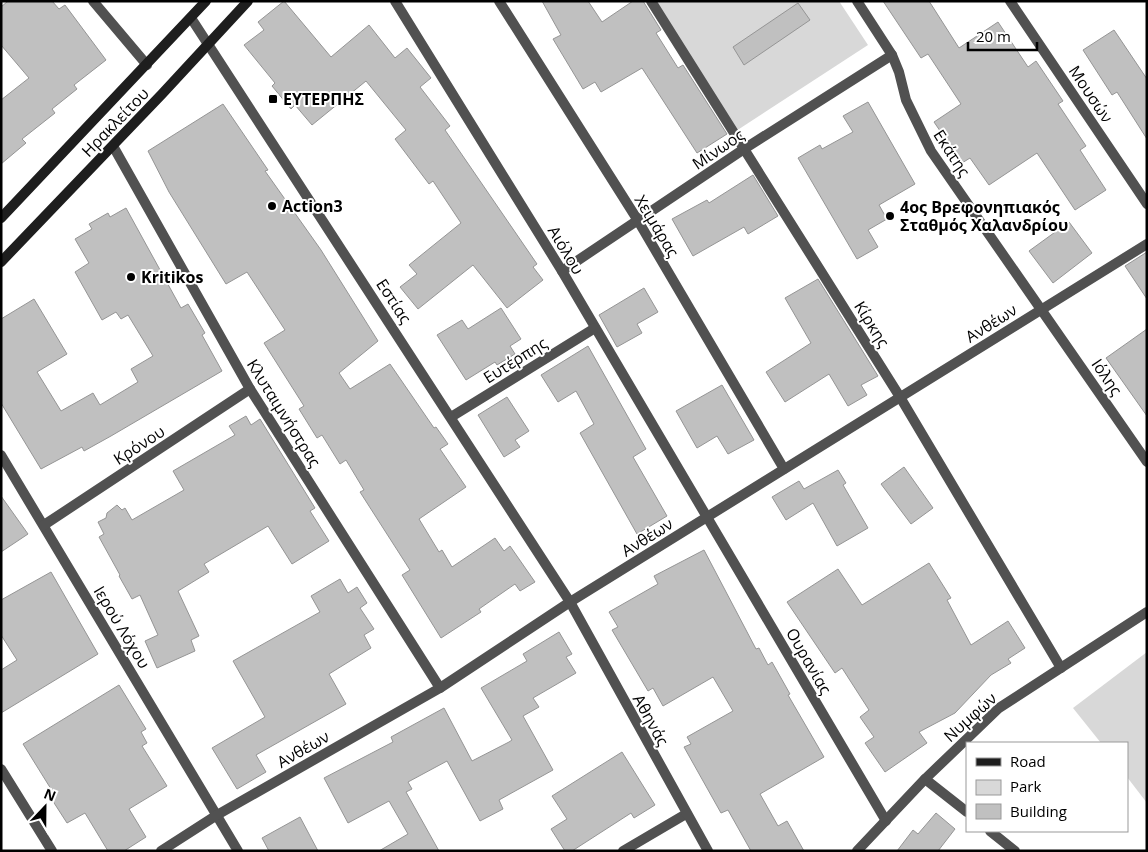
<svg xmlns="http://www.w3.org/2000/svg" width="1148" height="852" viewBox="0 0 1148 852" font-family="'Open Sans',sans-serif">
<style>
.green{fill:#d8d8d8}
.building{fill:#c0c0c0;stroke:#959595}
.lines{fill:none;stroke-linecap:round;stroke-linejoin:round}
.minor{stroke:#515151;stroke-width:10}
.tertiary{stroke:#515151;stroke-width:10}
.secondary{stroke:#1e1e1e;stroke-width:10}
.poi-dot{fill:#000;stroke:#fff;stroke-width:2}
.labels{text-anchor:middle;stroke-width:4;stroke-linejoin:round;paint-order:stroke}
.street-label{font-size:16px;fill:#000;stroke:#fff}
.poi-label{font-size:16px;font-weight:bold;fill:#000;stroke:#fff;text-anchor:start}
</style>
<rect width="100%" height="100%" fill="#fff"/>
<!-- green -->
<g class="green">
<path d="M 655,1 L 839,1 L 868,45 L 736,131 Z"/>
<path d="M 1147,652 L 1147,803 L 1127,777 L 1127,743 L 1101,743 L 1073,708 Z"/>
</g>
<!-- building -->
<g class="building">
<path d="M 8,1 L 52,1 L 59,9 L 65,5 L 106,60 L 74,85 L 77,89 L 52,109 L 55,113 L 22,139 L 26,143 L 1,164 L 1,100 L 29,78 L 1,45 L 1,7 Z"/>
<path d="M 284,1 L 331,57 L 369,25 L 395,58 L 407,48 L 431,78 L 420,87 L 450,126 L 445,130 L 537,264 L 533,267 L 543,280 L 507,308 L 473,265 L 418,309 L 400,287 L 417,274 L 409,265 L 461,223 L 433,181 L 429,184 L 395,139 L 406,130 L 366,81 L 312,125 L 295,105 L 291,109 L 272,86 L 275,83 L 244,45 L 264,30 L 258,22 Z"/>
<path d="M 542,1 L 588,1 L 602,22 L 633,1 L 643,1 L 661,30 L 656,33 L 678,68 L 683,65 L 727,134 L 697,153 L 642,68 L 601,92 L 595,82 L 583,89 L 553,39 L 561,35 Z"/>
<path d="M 883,1 L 929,1 L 959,48 L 998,22 L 1028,67 L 1036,61 L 1063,101 L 1058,104 L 1086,146 L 1080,150 L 1106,190 L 1075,210 L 1037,153 L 989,185 L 970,158 L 962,163 L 934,122 L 961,104 L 928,54 L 921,58 Z"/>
<path d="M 798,3 L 810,20 L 744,65 L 733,47 Z"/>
<path d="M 1114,30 L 1147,79 L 1147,139 L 1117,92 L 1112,95 L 1083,50 Z"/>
<path d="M 868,102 L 915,184 L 879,205 L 887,219 L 868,230 L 878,247 L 857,259 L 798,158 L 820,145 L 822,149 L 853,132 L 843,116 Z"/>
<path d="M 223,104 L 268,170 L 265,171 L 321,250 L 378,341 L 339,373 L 350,389 L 390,364 L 434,428 L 436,427 L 448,444 L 440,449 L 466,487 L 419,519 L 439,552 L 442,550 L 452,567 L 495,538 L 504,551 L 510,546 L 535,582 L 520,591 L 515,584 L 479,609 L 481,612 L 441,638 L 402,575 L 410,570 L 360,492 L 364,490 L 346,460 L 340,464 L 322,435 L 317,438 L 299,409 L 304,406 L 264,343 L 285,330 L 247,272 L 226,284 L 169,192 L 148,151 Z"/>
<path d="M 753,175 L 778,216 L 748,234 L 744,227 L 693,256 L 672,219 L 707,200 L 709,203 Z"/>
<path d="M 126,208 L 181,308 L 188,304 L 205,333 L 202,335 L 222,371 L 111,436 L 84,451 L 82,447 L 41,469 L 1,403 L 1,319 L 34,299 L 67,354 L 37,372 L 61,411 L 93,393 L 100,405 L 138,382 L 131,369 L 153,356 L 128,315 L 121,319 L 116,312 L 102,320 L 75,272 L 89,263 L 75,239 L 92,229 L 89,224 L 108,213 L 110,217 Z"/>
<path d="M 1069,222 L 1092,253 L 1053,283 L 1029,251 Z"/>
<path d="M 1147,252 L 1147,299 L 1125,266 Z"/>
<path d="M 818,279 L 878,376 L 861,385 L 867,395 L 848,406 L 829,374 L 785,402 L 766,372 L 811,343 L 785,298 Z"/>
<path d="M 644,288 L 658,312 L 637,324 L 642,333 L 617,347 L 599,315 Z"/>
<path d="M 501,308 L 521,339 L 510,346 L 515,354 L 497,365 L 495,362 L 466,380 L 437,335 L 462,320 L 468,329 Z"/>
<path d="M 1147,329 L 1147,416 L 1106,358 Z"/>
<path d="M 588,346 L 646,449 L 633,457 L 667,516 L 637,534 L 580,433 L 594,424 L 576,391 L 558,402 L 541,375 Z"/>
<path d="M 722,385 L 754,440 L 728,454 L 717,436 L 697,448 L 676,411 Z"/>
<path d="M 507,397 L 529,431 L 515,440 L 520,447 L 504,457 L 478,415 Z"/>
<path d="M 246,416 L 251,425 L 260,419 L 315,508 L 310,511 L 329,541 L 292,564 L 268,526 L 204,564 L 209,572 L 178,591 L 199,636 L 191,640 L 195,651 L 157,668 L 145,641 L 158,635 L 140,595 L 132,599 L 119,576 L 120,575 L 99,537 L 104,534 L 98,522 L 106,518 L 107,513 L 117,505 L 122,510 L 125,508 L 132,520 L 184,490 L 173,471 L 235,435 L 229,426 Z"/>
<path d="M 904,467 L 933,508 L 911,524 L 881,484 Z"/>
<path d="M 838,470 L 846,483 L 843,485 L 868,528 L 837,546 L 813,503 L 786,520 L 772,497 L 799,481 L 804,489 Z"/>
<path d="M 1,496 L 28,534 L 1,552 Z"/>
<path d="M 704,550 L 756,649 L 759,648 L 768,665 L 772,662 L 790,694 L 788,695 L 824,757 L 760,794 L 778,826 L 787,821 L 804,851 L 751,851 L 728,810 L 721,813 L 684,747 L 691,744 L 687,737 L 733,711 L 713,677 L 663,706 L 653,688 L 648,691 L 612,630 L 618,627 L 609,612 L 658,584 L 654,576 Z"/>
<path d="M 929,563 L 951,598 L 947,600 L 971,645 L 1008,621 L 1025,648 L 1008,659 L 1011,663 L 991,675 L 955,713 L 919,732 L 927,743 L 885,772 L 865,743 L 874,737 L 860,717 L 869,710 L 842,668 L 835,673 L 787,602 L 838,569 L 862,605 Z"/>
<path d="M 51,572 L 98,654 L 1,713 L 1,670 L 17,660 L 1,635 L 1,600 Z"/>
<path d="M 340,579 L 348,593 L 357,587 L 367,603 L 360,608 L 374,629 L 364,635 L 371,648 L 329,674 L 346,704 L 256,755 L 266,772 L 237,789 L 212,748 L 265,717 L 233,661 L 320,612 L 311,596 Z"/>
<path d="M 559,632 L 572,654 L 566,657 L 576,673 L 533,698 L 539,707 L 523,716 L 553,770 L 499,800 L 503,809 L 480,821 L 447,761 L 408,782 L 412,789 L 406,792 L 439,851 L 379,851 L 408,834 L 389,801 L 348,823 L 324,778 L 393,742 L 391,737 L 444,708 L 472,761 L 509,742 L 512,740 L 481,688 L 527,661 L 523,654 Z"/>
<path d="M 119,685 L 146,729 L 141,732 L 147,743 L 142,746 L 167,786 L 129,809 L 146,837 L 124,851 L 108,851 L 85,813 L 67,823 L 47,792 L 51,789 L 23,744 Z"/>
<path d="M 622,752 L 655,805 L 634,818 L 631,813 L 572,851 L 565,851 L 551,829 L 567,819 L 552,796 Z"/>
<path d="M 936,813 L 955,829 L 938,851 L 897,851 L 913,830 L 918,834 Z"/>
<path d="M 300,817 L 318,851 L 269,851 L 262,838 Z"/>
</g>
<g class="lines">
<!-- minor -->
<g class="minor">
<path d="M 93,1 L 147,65"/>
<path d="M 395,1 L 562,271 L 886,821"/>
<path d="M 499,1 L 637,219 L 784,469"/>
<path d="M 651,1 L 900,397 L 1061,668"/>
<path d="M 857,1 L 892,55 L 899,72 L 906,100 L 931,151 L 1147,462"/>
<path d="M 1010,1 L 1147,204"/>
<path d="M 113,146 L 250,389 L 440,688"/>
<path d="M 562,271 L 744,149 L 892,55"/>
<path d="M 451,417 L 595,328"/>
<path d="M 1,455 L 238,851"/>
<path d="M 44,525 L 250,389"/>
<path d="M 1,769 L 52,851"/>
<path d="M 925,779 L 967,812"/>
<path d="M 990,831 L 1015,851"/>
<path d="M 161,851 L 217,815 L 440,688 L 570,602"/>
<path d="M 623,851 L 686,814"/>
<path d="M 857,851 L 925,779 L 999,708 L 1147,612"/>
</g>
<!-- tertiary -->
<g class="tertiary">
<path d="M 191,18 L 570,602 L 708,851"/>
<path d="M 570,602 L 1147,244"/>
</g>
<!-- secondary -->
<g class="secondary">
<path d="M 1,218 L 206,1"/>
<path d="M 1,262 L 162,94 L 248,1"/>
</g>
</g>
<!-- markers -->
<g class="poi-dot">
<rect x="268" y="94" width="10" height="10" rx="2.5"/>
<circle cx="272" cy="206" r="5"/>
<circle cx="890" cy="216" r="5"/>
<circle cx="131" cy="277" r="5"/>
</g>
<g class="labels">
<!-- street labels -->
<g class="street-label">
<text transform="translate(1091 94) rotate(56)" y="6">Μουσών</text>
<text transform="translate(115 122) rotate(-46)" y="6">Ηρακλείτου</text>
<text transform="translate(718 149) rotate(-34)" y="6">Μίνωος</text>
<text transform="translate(952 153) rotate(57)" y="6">Εκάτης</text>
<text transform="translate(657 226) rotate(59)" y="6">Χειμάρας</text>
<text transform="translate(566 250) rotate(59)" y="6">Αιόλου</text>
<text transform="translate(394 301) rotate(57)" y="6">Εστίας</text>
<text transform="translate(991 323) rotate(-32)" y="6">Ανθέων</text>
<text transform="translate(872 324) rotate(58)" y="6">Κίρκης</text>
<text transform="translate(515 360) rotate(-32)" y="6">Ευτέρπης</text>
<text transform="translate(1107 377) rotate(56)" y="6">Ιόλης</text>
<text transform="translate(284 413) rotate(58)" y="6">Κλυταιμνήστρας</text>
<text transform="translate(139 445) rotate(-33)" y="6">Κρόνου</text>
<text transform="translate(647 537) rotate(-32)" y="6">Ανθέων</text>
<text transform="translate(122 627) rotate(59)" y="6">Ιερού Λόχου</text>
<text transform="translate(809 661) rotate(60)" y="6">Ουρανίας</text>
<text transform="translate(970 717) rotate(-42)" y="6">Νυμφών</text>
<text transform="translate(651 720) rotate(61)" y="6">Αθηνάς</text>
<text transform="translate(303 749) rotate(-30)" y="6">Ανθέων</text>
</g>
<!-- poi labels -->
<g class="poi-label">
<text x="283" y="105">ΕΥΤΕΡΠΗΣ</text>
<text x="282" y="212">Action3</text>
<text x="900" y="213">4ος Βρεφονηπιακός<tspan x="900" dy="18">Σταθμός Χαλανδρίου</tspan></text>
<text x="141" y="283">Kritikos</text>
</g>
</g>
<!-- border -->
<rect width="1148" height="852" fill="none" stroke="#000000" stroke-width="5"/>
<!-- legend -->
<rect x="966" y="742" width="162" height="90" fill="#ffffff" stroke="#999999"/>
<rect x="976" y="758" width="25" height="8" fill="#1e1e1e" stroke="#999999"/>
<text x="1010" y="767" font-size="15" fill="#000000">Road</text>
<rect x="976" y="780" width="25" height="15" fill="#d8d8d8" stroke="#999999"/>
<text x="1010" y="792" font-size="15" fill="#000000">Park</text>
<rect x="976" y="804" width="25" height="15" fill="#c0c0c0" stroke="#999999"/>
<text x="1010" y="817" font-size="15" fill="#000000">Building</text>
<!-- north arrow -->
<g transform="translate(45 807) rotate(22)" stroke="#ffffff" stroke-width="4" paint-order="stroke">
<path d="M0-4L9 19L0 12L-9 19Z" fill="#000000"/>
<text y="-8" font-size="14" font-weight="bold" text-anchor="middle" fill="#000000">N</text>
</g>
<!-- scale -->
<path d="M968 42v8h69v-8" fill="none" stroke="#000000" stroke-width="2.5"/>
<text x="976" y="42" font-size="15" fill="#000000" stroke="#ffffff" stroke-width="4" paint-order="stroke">20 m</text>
</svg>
